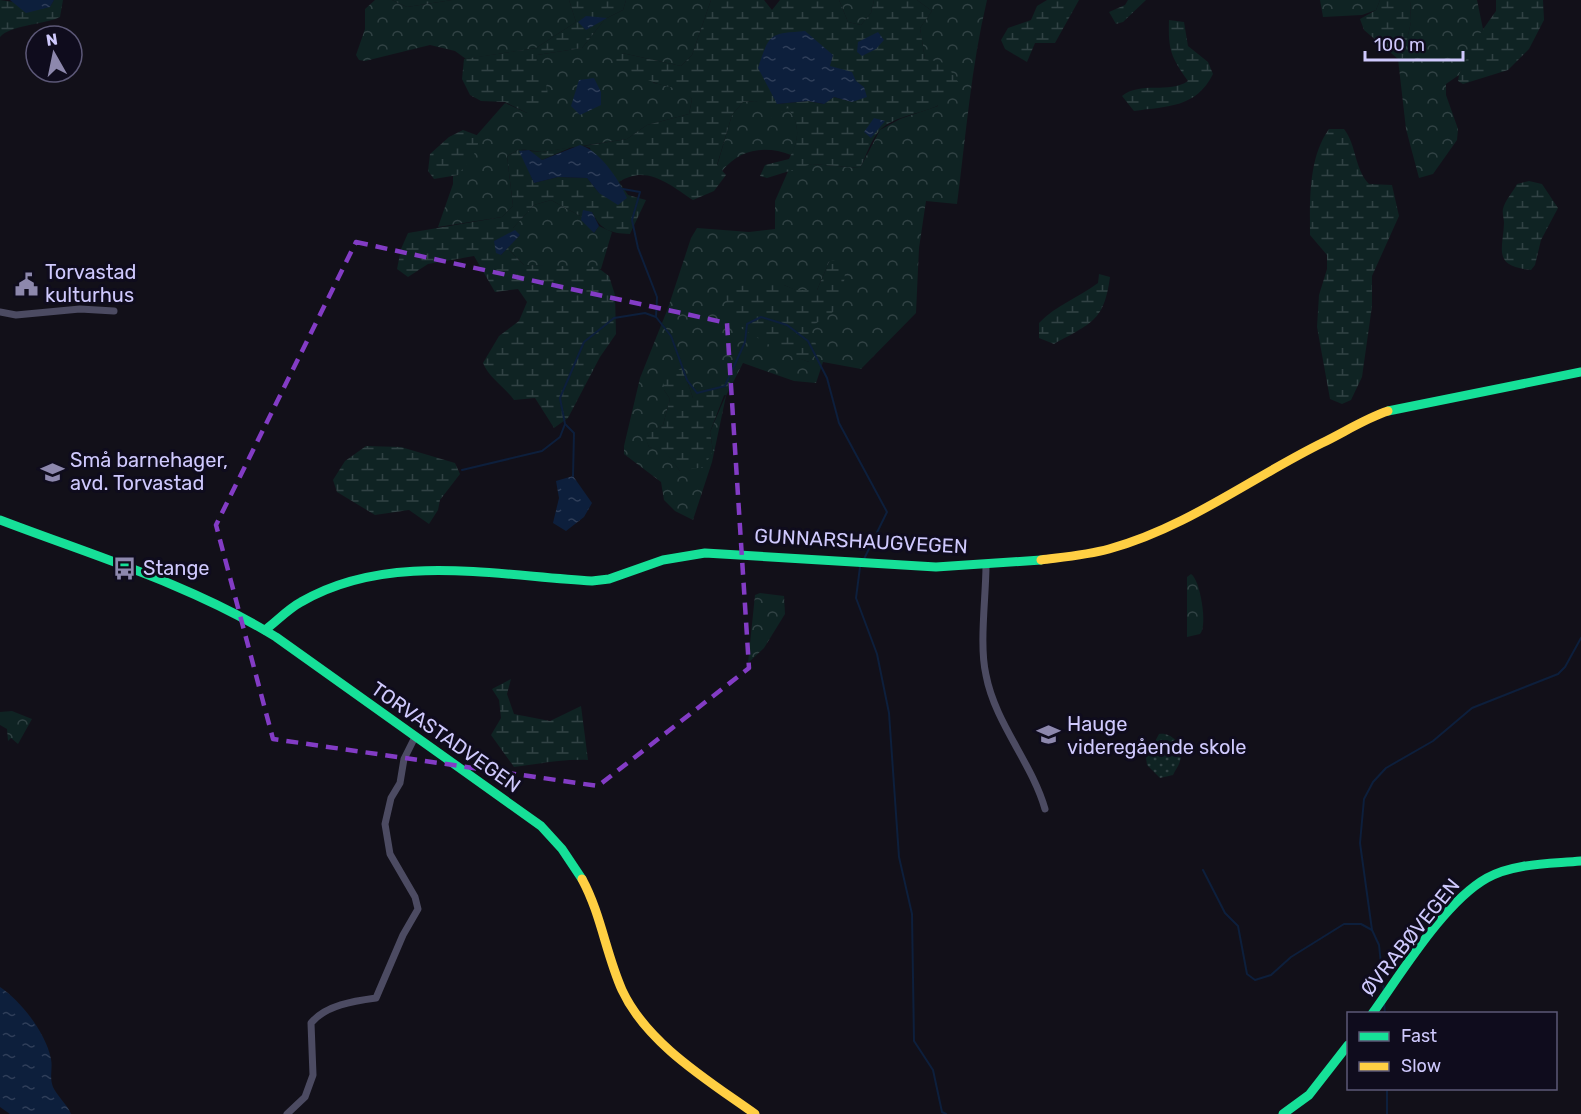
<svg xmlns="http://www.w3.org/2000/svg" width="1581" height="1114" viewBox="0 0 1581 1114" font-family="Rubik,sans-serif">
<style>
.grass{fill:url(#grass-dots)}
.forest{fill:url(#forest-crowns);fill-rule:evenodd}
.wetland{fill:url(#wetland-marsh);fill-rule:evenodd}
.water{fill:url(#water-ripples)}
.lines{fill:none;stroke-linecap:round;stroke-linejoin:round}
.stream{stroke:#0d1f3c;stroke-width:2}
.street{stroke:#4c4b62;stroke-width:7}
.fast{stroke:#16e098;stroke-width:9}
.slow{stroke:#ffcf43;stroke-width:9}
.marked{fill:none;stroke:#833cc5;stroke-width:4.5;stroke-dasharray:12 8;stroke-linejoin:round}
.labels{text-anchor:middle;stroke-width:6;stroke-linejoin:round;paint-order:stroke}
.poi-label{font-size:20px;fill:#cfc9fd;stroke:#0f0c1d;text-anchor:start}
.street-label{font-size:20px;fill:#cfc9fd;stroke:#0f0c1d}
</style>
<defs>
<pattern id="grass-dots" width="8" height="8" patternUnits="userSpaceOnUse" patternTransform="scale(1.5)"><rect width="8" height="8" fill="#0f2323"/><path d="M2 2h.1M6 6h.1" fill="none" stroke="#314244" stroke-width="1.8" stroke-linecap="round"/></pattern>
<pattern id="forest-crowns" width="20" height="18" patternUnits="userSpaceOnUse" patternTransform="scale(1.5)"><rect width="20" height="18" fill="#0f2323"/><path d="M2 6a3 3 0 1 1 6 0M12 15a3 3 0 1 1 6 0" fill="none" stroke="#314244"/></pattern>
<pattern id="wetland-marsh" width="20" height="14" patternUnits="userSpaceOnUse" patternTransform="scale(1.5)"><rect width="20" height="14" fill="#0f2323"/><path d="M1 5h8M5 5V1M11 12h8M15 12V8" fill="none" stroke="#314244"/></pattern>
<pattern id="water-ripples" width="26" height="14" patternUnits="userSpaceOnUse" patternTransform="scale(1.5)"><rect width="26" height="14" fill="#0d1f3c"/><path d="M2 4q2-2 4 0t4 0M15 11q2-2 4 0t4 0" fill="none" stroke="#2f3e59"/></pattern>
</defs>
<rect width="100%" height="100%" fill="#121019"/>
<!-- grass -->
<path class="grass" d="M 1159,734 C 1173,732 1185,747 1180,761 C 1179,766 1175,770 1173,775 L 1160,778 L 1147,765 L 1146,758 Z"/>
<!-- forest -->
<g class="forest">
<path d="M 375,0 L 392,0 L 407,7 L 452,0 L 569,0 L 576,22 L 536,48 L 466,59 L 455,51 L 430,45 L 365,61 L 359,60 L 356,55 L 365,29 L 365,9 Z"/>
<path d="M 626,0 L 711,0 L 692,55 L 681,66 L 622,53 L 654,83 L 685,90 L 692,99 L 689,114 L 647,125 L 627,139 L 542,152 L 520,149 L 507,156 L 513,206 L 502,217 L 438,227 L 453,184 L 453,176 L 458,175 L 476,136 L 505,103 L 527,113 L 537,55 L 582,48 L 605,19 L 623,10 Z"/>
<path d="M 839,0 L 874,0 L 871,13 L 861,25 L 848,22 Z"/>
<path d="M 917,0 L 987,0 C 971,67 966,136 957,204 L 926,201 L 919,248 L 916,313 L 861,369 L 823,362 L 816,383 L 794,381 L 743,363 L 726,396 L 712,462 L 693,520 L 675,511 L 664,500 L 661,482 L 624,454 L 624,446 L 640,378 L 668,308 L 691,238 L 697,228 L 749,232 L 775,229 L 775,201 L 789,169 L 812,164 L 860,168 L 880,130 L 900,119 L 938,106 L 933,62 L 925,59 L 920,28 L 932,11 ZM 830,260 L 809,328 L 809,362 L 796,357 L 784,285 L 795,290 L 817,290 ZM 683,370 L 693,398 L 726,395 L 710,432 L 713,451 L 680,471 L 665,451 L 649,447 L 645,435 L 663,425 L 670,399 L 664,390 Z"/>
<path d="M 1320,0 L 1380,0 L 1376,10 L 1362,15 L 1323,17 Z"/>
<path d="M 1410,0 L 1477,0 L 1483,29 L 1459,75 L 1446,84 L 1446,95 L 1458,129 L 1457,140 L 1433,174 L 1419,178 L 1406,129 L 1398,59 L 1403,57 L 1411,22 Z"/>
<path d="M 755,101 L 789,108 C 799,124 800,138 791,155 C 765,145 740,149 722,171 L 717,166 L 732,115 L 743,102 Z"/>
<path d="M 551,200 L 582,217 L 594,233 L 599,226 L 612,232 L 601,269 L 524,265 L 509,250 L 509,246 L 520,235 L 513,232 L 513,228 L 534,205 Z"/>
<path d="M 1191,574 C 1200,579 1208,626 1200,634 L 1187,637 L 1187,577 Z"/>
<path d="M 760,593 L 784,596 L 785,614 L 764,648 L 748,663 L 755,595 Z"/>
<path d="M 12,711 L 32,719 L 18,744 L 11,738 L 8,741 L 7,729 L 0,725 L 0,712 Z"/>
</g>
<!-- wetland -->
<g class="wetland">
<path d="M 0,0 L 50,7 L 54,0 L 63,0 L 60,17 C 43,25 10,25 0,37 Z"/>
<path d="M 392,0 L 452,0 L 407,7 Z"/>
<path d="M 569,0 L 626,0 L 623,10 L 605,19 L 582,48 L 537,55 L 536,67 L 545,76 L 548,95 L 527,113 L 505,102 L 481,101 L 470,95 L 462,79 L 464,59 L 536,48 L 576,22 Z"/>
<path d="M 711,0 L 764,0 L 772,10 L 780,0 L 839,0 L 848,22 L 861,25 L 871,13 L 874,0 L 917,0 L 932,11 L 920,28 L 925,59 L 945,63 L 959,83 C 947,117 903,108 880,130 C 871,139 866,157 860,168 L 812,164 L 767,178 L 760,176 L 765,165 L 789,159 C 799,139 801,127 788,108 L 768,119 L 763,104 L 755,101 L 743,102 L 732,115 L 717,165 L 726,175 L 714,191 L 693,200 C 669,184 646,164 619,182 L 628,195 L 646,200 L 630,234 C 609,233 601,230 592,212 L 582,217 L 551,200 L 534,205 L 513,228 L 513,232 L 494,241 L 501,255 L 510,245 L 509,250 L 524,265 L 597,267 L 609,276 L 615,295 L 616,334 L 600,357 L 568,418 L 554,428 L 535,398 L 514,400 C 504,386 489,378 483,363 L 499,336 L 519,321 L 527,302 L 518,289 L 495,292 L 474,256 L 428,264 L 408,277 L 397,269 L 401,249 L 408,233 L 502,217 L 513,206 L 507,156 L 520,149 L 527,150 L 520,151 L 534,183 L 558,177 L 587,178 L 599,193 L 590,148 L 584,146 L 627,139 L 647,125 L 689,114 L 692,99 C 681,86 667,88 653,82 C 638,76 623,68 611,58 L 622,53 L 681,66 L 692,55 ZM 833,55 L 829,66 L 864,87 L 852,102 L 834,97 L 823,104 L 808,101 L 777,104 Z"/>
<path d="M 1047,0 L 1079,0 L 1055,43 L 1035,43 L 1027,62 L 1005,49 L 1001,40 L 1008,28 L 1031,20 L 1037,6 Z"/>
<path d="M 1128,0 L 1146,0 L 1123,22 L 1116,24 L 1109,12 L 1125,5 Z"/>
<path d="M 1380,0 L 1410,0 L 1411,22 L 1403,58 L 1398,59 L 1364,30 L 1360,19 L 1376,10 Z"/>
<path d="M 1496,0 L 1543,0 L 1544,20 L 1529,49 L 1508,70 L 1463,84 L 1458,81 L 1459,75 L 1474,42 L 1496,11 Z"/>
<path d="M 1169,20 L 1184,22 L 1188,46 L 1208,62 L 1213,74 C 1196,108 1168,106 1134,111 L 1122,96 C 1140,81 1169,94 1188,81 C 1171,57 1168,50 1169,20 Z"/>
<path d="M 1329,129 L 1344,129 C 1357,146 1354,168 1369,184 L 1392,185 L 1399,216 L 1372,276 L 1372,306 L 1362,377 L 1351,400 L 1342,404 L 1330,399 L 1317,327 L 1319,295 L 1327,269 L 1327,255 L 1310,235 C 1310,201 1308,158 1329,129 Z"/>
<path d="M 463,130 L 479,136 L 477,150 L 458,175 L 434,179 L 428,171 L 430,154 L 449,137 Z"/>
<path d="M 572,147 L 542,160 L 529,151 L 542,152 Z"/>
<path d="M 1529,181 L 1542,184 L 1558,208 L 1541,240 L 1535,265 L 1531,270 C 1492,266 1503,250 1504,223 C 1504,219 1502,213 1503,209 C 1505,200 1513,192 1517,184 Z"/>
<path d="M 830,260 L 843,261 L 845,278 L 833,312 L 809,328 L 819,351 L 809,362 L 783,353 L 739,327 L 725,297 L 731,286 L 784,285 L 796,290 L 817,290 Z"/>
<path d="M 1099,274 L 1110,277 C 1104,322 1091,323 1054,344 L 1039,338 L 1039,323 C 1056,305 1078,298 1098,283 Z"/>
<path d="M 671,370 L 683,370 L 693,398 L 720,375 L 728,385 L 710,432 L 713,451 L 704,467 L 680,471 L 665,452 L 649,447 L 644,435 L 663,425 L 670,399 L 664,390 L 663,379 Z"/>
<path d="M 366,446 L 401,447 L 455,463 L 460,474 L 440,500 L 438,510 L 429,524 L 409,510 L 375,515 L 337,492 L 333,480 L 345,461 Z"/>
<path d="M 511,679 L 507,694 L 514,714 L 550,721 L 581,706 L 588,760 C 563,759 538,764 514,767 L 491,735 L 501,718 L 499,700 L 492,689 Z"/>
</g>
<!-- water -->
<g class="water">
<path d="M 10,0 L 54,0 L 50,7 L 26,13 Z"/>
<path d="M 586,16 L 607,18 L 586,30 L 578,22 Z"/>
<path d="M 805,31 L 833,55 L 830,66 L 852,72 L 856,81 L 864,87 L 867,97 L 852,102 L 834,97 L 824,104 L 808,101 L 777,104 L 758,68 C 770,33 768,34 805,31 Z"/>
<path d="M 878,32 L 884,40 L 876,49 L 862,56 L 857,52 L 858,42 Z"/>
<path d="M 594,78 L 601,92 L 601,105 L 580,115 L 571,106 L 579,80 Z"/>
<path d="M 874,118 L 885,121 L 871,138 L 864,132 Z"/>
<path d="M 580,145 C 599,150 619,179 627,198 L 618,205 L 599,193 L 587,178 L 558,177 L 534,183 L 519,151 L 529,150 L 542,160 Z"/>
<path d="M 583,210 L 592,212 L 599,226 L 594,233 L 581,220 Z"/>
<path d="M 515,230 L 520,235 L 501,255 L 496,253 L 494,241 Z"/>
<path d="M 573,476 L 592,503 L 584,517 L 566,531 L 553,523 L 559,498 L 556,481 Z"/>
<path d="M 0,987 C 21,1001 46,1033 51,1059 C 53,1069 49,1076 53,1087 C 57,1096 67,1104 71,1114 L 10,1114 L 0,1107 Z"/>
</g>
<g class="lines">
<!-- stream -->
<g class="stream">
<path d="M 623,189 L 640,192 L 632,220 L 638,248 L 657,297 L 656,317"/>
<path d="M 565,424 L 574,433 L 573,476"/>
<path d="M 462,470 L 542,451 L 560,437 L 565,424 L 560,398 L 584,342 L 614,318 L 645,313 L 656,317 L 671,336 L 687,380 L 697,393 L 725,386 L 745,342 L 747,324 L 761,317 L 787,325 L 808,341 L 827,378 L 839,423 L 887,512 L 864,559"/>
<path d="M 860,567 L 856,598 L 877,654 L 889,713 L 899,857 L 912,914 L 914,1041 L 933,1070 L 942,1112 L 946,1114"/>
<path d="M 1203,870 L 1225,913 L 1238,926 L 1247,974 L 1255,980 L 1271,975 L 1291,957 L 1344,924 L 1361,924 L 1372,930"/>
<path d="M 1384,993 L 1379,945 L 1372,930 L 1360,843 L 1364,799 L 1373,782 L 1386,768 L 1433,741 L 1472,708 L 1558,674 L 1565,667 L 1581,638"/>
<path d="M 1384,1001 L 1385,1014"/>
<path d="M 1387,1088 L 1387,1114"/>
</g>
<!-- street -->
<g class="street">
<path d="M 0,312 L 16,315 L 80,309 L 114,311"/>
<path d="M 986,565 C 986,597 979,645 986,675 C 995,723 1032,763 1045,809"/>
<path d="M 287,1114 L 305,1097 L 313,1075 L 311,1023 C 326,1005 354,1001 376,998 L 403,935 L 418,909 L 415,897 L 390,854 L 385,824 L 391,798 L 400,783 L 404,759 L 415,737"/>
</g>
<!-- fast -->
<g class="fast">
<path d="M 1388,411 L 1581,372"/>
<path d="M 0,520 C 94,556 190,584 276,637 L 541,826 L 562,849 L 582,879"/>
<path d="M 265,630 C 277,621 288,609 301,602 C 388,551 497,576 592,581 L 609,579 L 663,560 L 705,553 L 936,567 L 1041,560"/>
<path d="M 1372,1014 C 1401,974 1444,902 1487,878 C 1514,863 1550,864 1581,861"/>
<path d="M 1283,1114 L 1309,1095 L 1348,1045"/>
</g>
<!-- slow -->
<g class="slow">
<path d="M 1041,560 C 1064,557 1087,555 1109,549 C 1186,528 1251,478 1322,443 C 1343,433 1366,418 1388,411"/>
<path d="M 582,879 C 601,914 606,954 622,990 C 647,1044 709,1081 755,1114"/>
</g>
</g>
<!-- marked area -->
<path class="marked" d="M 356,242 L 727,323 L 749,668 L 598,786 L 273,739 L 216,525 Z"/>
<!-- icons -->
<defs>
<symbol id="civic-bare" viewBox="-9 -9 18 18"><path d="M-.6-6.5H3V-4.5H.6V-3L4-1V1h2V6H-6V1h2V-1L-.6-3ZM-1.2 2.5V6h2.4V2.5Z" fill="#8d88ad" stroke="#0f0c1d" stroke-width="2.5" paint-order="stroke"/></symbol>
<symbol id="school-bare" viewBox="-9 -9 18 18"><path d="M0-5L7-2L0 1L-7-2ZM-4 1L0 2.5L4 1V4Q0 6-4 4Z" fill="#8d88ad" stroke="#0f0c1d" stroke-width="2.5" paint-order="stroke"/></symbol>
<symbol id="bus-bare" viewBox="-9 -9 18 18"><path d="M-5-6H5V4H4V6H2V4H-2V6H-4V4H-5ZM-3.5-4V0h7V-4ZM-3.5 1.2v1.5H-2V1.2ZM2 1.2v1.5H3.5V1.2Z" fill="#8d88ad" stroke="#0f0c1d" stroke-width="2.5" paint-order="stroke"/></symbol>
</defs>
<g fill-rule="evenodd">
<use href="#civic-bare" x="10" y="268" width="33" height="33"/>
<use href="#school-bare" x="36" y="456" width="33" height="33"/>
<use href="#bus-bare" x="108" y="552" width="33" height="33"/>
<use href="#school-bare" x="1032" y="718" width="33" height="33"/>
</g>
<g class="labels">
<!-- poi labels -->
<g class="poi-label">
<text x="45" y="279">Torvastad<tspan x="45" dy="23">kulturhus</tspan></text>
<text x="70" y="467">Små barnehager,<tspan x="70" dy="23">avd. Torvastad</tspan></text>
<text x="143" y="575">Stange</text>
<text x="1067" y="731">Hauge<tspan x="1067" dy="23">videregående skole</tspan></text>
</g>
<!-- street labels -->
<g class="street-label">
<text transform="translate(861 541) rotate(3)" y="7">GUNNARSHAUGVEGEN</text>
<text transform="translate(446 737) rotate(35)" y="7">TORVASTADVEGEN</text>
<text transform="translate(1410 937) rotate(-51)" y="7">ØVRABØVEGEN</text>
</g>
</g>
<!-- legend -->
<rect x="1347" y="1012" width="210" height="78" fill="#0f0c1d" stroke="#5c5877" stroke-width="1.5"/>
<rect x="1359" y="1032" width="30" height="9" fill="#16e098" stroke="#5c5877" stroke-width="1.5"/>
<text x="1401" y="1042" font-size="18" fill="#cfc9fd">Fast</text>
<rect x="1359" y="1062" width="30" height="9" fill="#ffcf43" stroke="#5c5877" stroke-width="1.5"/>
<text x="1401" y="1072" font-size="18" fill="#cfc9fd">Slow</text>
<!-- north arrow -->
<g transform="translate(54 54) rotate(351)"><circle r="28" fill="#0f0c1d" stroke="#5c5877" stroke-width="1.5"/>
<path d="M0-4.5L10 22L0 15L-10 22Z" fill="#8d88ad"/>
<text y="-9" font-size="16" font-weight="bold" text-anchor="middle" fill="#cfc9fd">N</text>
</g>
<!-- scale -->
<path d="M1365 51v9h98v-9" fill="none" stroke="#cfc9fd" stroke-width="3"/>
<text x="1374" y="51" font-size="18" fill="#cfc9fd" stroke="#0f0c1d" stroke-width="4.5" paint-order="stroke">100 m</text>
</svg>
